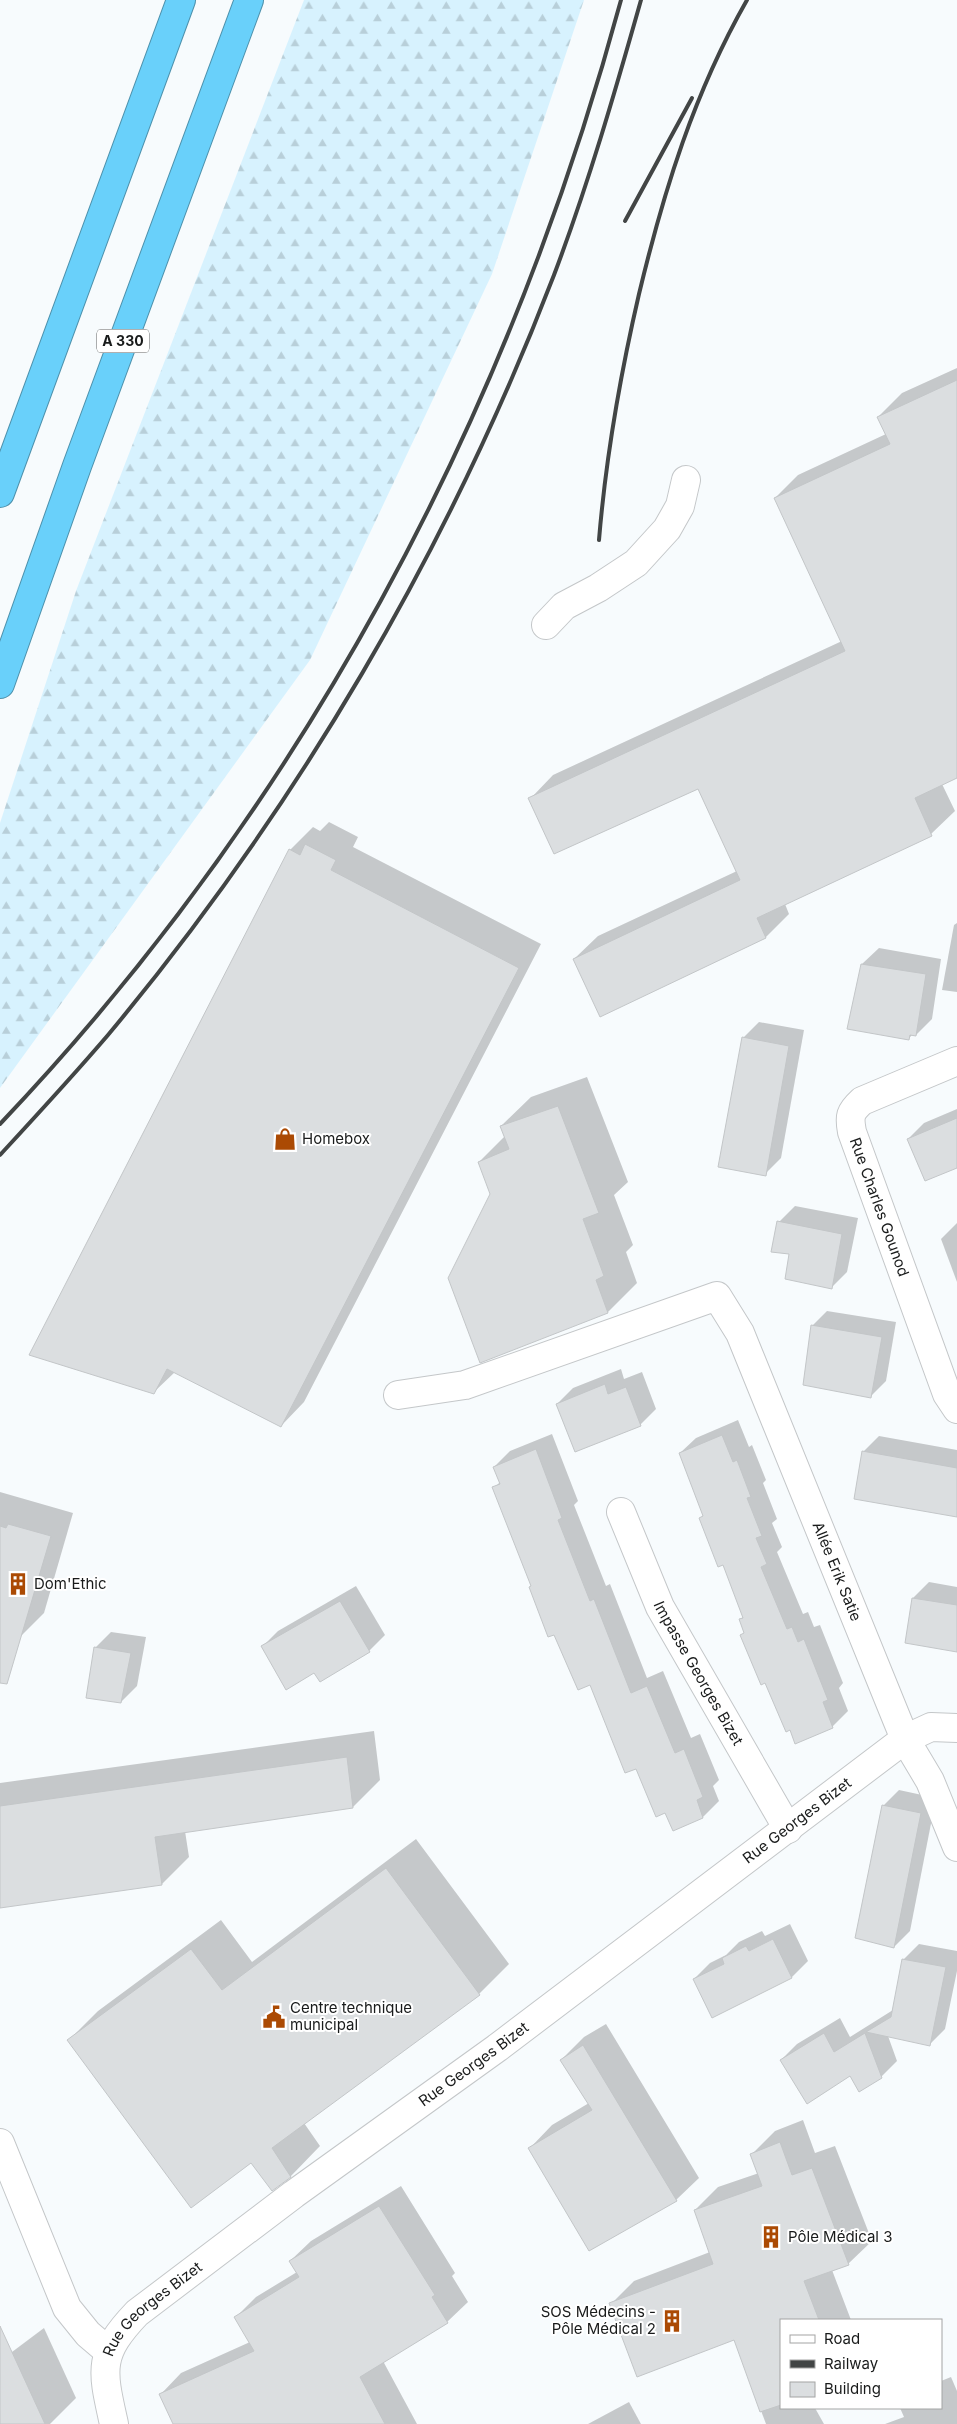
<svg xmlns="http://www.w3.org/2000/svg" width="957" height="2424" viewBox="0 0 957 2424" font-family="Inter,sans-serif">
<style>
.forest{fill:url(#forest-firs)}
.shadow{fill:#0003}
.building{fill:#dbdee0;stroke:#c3c6c8}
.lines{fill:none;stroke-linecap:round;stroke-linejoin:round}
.minor-casing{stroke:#c4c7c9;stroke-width:30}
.highway-casing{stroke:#4d91ac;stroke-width:30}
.minor{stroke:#fff;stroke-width:28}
.highway{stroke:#69d0fa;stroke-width:28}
.rail{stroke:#424545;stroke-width:4}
.labels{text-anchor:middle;stroke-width:4;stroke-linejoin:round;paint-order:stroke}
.shield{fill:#fff;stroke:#5e5f5f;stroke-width:1}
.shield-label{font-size:14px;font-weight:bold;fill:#191b1b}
.poi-label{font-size:15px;fill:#191b1b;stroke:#fff;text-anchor:start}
.street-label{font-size:15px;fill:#191b1b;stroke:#fff}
</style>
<defs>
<pattern id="forest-firs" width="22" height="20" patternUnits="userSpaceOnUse" patternTransform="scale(1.25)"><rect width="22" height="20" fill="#d7f2fe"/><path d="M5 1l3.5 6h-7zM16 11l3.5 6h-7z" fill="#b8cfd9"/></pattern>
</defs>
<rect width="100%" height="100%" fill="#f7fbfd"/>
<!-- forest -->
<path class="forest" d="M 304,0 L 584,0 L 492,274 L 310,660 L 0,1088 L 0,823 L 76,591 Z"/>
<!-- shadow -->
<g class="shadow">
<path d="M 957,368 L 957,777 L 942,784 L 955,811 L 931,834 L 785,904 L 789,914 L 766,937 L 600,1015 L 574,959 L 598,936 L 737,871 L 698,787 L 530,799 L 553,775 L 842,641 L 775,498 L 798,475 L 886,434 L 878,417 L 902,393 Z"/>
<path d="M 329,822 L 358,837 L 353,847 L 541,944 L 304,1402 L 281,1426 L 175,1372 L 154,1392 L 290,850 L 313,827 L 320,831 Z"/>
<path d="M 957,923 L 957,992 L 942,990 L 954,925 Z"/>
<path d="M 879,948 L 941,959 L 932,1019 L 916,1035 L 912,1035 L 909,1038 L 862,964 Z"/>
<path d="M 759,1022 L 804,1030 L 781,1158 L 765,1174 L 743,1038 Z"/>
<path d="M 587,1077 L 628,1182 L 614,1195 L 633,1245 L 626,1252 L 637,1283 L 608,1312 L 479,1162 L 505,1136 L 501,1126 L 531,1097 Z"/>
<path d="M 957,1109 L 957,1167 L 908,1139 L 924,1123 Z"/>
<path d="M 795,1206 L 858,1218 L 847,1272 L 831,1288 L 791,1253 L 779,1222 Z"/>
<path d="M 957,1223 L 957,1282 L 941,1239 Z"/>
<path d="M 827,1311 L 896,1322 L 886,1381 L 871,1396 L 807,1356 L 812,1326 Z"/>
<path d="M 621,1369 L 624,1379 L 642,1372 L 656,1409 L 640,1425 L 557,1404 L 573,1388 Z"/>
<path d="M 738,1420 L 749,1447 L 752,1445 L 766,1480 L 763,1483 L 777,1519 L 772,1523 L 782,1547 L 777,1552 L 803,1614 L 808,1612 L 814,1627 L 820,1625 L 843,1683 L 839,1688 L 848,1711 L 832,1727 L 790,1728 L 742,1635 L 745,1632 L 741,1619 L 744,1616 L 724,1564 L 700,1519 L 704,1515 L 680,1453 L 696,1438 Z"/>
<path d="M 552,1434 L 578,1501 L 574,1505 L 606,1586 L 610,1584 L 647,1678 L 663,1671 L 691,1738 L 700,1734 L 719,1780 L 713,1786 L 719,1801 L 703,1817 L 673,1829 L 666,1812 L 636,1767 L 591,1684 L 532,1585 L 494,1488 L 500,1482 L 494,1467 L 510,1451 Z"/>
<path d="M 879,1436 L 957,1450 L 957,1516 L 863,1452 Z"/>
<path d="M 0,1492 L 73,1513 L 44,1613 L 21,1636 L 0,1637 Z"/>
<path d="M 929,1582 L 957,1587 L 957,1651 L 906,1642 L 913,1598 Z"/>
<path d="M 356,1586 L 385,1635 L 369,1651 L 315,1672 L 262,1647 L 278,1631 Z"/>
<path d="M 111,1632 L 146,1637 L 137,1686 L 121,1702 L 95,1648 Z"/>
<path d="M 374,1731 L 380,1780 L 353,1807 L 185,1831 L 189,1857 L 162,1884 L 0,1907 L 0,1783 Z"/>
<path d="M 899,1790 L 936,1798 L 910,1931 L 894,1947 L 883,1806 Z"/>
<path d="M 416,1839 L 509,1964 L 479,1994 L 304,2123 L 320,2146 L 291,2176 L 273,2189 L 252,2161 L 69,2040 L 98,2011 L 221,1920 L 252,1962 Z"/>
<path d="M 790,1924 L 808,1961 L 792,1977 L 713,2017 L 694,1979 L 710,1963 L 726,1955 L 739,1942 L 762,1931 L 765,1936 Z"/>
<path d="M 919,1944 L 957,1951 L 957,1971 L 945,2029 L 929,2045 L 888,2036 L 897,2061 L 881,2077 L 850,2075 L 781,2060 L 797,2044 L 840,2018 L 850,2037 L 893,2010 L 903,1960 Z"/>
<path d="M 606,2024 L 699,2178 L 676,2200 L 590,2250 L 530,2148 L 552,2125 L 589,2103 L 561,2060 L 584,2037 Z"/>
<path d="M 803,2120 L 815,2153 L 835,2146 L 872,2241 L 848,2264 L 832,2270 L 851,2320 L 781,2320 L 781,2408 L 815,2408 L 824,2424 L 766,2424 L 734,2338 L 611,2304 L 634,2281 L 710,2252 L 695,2210 L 718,2187 L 759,2173 L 752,2154 L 775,2131 Z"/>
<path d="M 401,2186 L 455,2273 L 452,2276 L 468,2302 L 447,2322 L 383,2361 L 417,2424 L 175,2424 L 161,2394 L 181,2373 L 250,2342 L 235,2318 L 256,2297 L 297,2272 L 290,2261 L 311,2241 Z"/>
<path d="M 44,2328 L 76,2398 L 50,2424 L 0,2424 L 0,2361 Z"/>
<path d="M 951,2377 L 957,2391 L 957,2424 L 885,2424 L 904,2417 L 900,2408 L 941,2408 L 941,2381 Z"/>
<path d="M 629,2402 L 641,2424 L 588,2424 Z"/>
</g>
<!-- building -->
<g class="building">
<path d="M 957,380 L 957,778 L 915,798 L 932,836 L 757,918 L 766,938 L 600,1017 L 573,959 L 740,880 L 698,789 L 554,854 L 528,798 L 845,651 L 774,498 L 890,444 L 877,417 Z"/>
<path d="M 305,844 L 336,860 L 331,870 L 519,968 L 281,1427 L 167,1369 L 154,1394 L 29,1355 L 289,849 L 300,855 Z"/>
<path d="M 861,964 L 926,974 L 916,1036 L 910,1035 L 909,1040 L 847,1029 Z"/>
<path d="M 742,1037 L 789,1046 L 766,1176 L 718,1167 Z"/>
<path d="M 558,1106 L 599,1213 L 583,1219 L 604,1276 L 596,1280 L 608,1313 L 480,1363 L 448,1278 L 490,1194 L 478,1162 L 509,1149 L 500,1126 Z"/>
<path d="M 957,1118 L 957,1168 L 925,1181 L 907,1139 Z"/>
<path d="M 777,1221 L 842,1234 L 832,1289 L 785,1279 L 789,1254 L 771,1252 Z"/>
<path d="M 811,1325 L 882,1337 L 871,1398 L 803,1385 Z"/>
<path d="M 605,1384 L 608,1394 L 626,1387 L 641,1426 L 575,1452 L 556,1404 Z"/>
<path d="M 722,1435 L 733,1462 L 737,1460 L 751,1497 L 747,1498 L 762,1536 L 756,1538 L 767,1564 L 761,1567 L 787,1629 L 792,1627 L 798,1642 L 804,1639 L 828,1700 L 823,1702 L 833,1728 L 795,1744 L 790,1730 L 786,1732 L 765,1683 L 761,1685 L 740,1635 L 744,1633 L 739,1619 L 743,1618 L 723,1565 L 718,1567 L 699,1518 L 703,1516 L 679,1453 Z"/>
<path d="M 536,1449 L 562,1518 L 558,1520 L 590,1601 L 594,1599 L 631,1693 L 647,1686 L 675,1753 L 684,1749 L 703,1797 L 697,1800 L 703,1818 L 673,1831 L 665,1813 L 656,1817 L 636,1769 L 625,1773 L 590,1685 L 578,1690 L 554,1635 L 548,1637 L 529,1587 L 531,1586 L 492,1487 L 500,1484 L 493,1467 Z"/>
<path d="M 862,1451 L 957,1468 L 957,1517 L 854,1499 Z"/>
<path d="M 8,1524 L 51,1536 L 7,1684 L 0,1683 L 0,1526 L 6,1528 Z"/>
<path d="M 912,1598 L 957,1605 L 957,1652 L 905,1643 Z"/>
<path d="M 340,1601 L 370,1652 L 320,1682 L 314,1673 L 286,1690 L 261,1646 Z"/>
<path d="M 94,1647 L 131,1653 L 121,1703 L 86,1698 Z"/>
<path d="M 347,1757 L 353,1808 L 155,1837 L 162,1885 L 0,1908 L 0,1806 Z"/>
<path d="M 882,1805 L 921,1813 L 894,1948 L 855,1938 Z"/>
<path d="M 386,1868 L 480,1995 L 272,2148 L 291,2177 L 272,2191 L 251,2163 L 191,2208 L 67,2040 L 191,1949 L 222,1990 Z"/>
<path d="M 773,1939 L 792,1978 L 712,2018 L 693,1979 L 724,1964 L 722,1958 L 746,1946 L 749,1951 Z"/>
<path d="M 902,1959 L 946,1967 L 930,2046 L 866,2032 L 891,2017 Z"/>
<path d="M 824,2033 L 834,2052 L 865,2033 L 882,2078 L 859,2092 L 850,2076 L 807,2104 L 780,2060 Z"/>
<path d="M 583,2045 L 677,2201 L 589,2251 L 528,2148 L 592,2110 L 560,2060 Z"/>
<path d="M 780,2142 L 792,2175 L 812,2168 L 849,2265 L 804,2281 L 819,2320 L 781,2320 L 781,2405 L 760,2412 L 734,2340 L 637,2377 L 609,2303 L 713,2264 L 694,2210 L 762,2186 L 750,2154 Z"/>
<path d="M 379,2206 L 435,2295 L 432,2297 L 448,2323 L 360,2377 L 385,2424 L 173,2424 L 159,2394 L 254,2351 L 234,2317 L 299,2277 L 289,2261 Z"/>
<path d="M 0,2326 L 45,2424 L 0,2424 Z"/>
</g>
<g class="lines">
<defs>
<g id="minor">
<path d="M 546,625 L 564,606 L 598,588 L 636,563 L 667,529 L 680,506 L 686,480"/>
<path id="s1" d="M 957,1061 L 862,1101 C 850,1112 849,1116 852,1132 L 947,1394 L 957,1409"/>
<path id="s2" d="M 398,1395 L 465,1385 L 717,1296 L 740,1333 L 898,1722 L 905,1739 L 930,1781 L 957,1847"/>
<path id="s3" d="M 621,1512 L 660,1607 L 788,1829"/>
<path d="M 0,2143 L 67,2308 L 88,2334 L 108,2351"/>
<path id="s4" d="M 114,2424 C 102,2370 97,2355 137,2313 L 294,2194 L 497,2048 L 905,1739 L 931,1727 L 957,1728"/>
</g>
<g id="highway">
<path d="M 0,493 L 181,0"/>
<path d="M 0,684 L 77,466 L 249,0"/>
</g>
</defs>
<!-- minor casing -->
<use href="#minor" class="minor-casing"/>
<!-- highway casing -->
<use href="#highway" class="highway-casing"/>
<!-- minor -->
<use href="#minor" class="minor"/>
<!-- highway -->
<use href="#highway" class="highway"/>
<!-- rail -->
<g class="rail">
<path d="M 625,221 L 692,98"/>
<path d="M 599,540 C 606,456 620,376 639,294 C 664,190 694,93 747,0"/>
<path d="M 0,1124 C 301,807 507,421 621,0"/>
<path d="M 0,1155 C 36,1116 73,1076 108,1035 C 297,808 448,551 554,275 C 588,185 615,92 641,0"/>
</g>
</g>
<!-- icons -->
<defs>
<symbol id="shop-bare" viewBox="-9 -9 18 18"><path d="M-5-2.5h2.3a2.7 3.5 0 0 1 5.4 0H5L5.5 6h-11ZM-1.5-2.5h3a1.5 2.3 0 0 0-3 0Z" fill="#ab4a03" stroke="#fff" stroke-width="2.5" paint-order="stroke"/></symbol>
<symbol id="building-bare" viewBox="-9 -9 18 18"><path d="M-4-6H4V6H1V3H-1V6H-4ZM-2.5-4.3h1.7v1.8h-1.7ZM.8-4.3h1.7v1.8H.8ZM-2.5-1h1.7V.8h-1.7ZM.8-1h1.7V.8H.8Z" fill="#ab4a03" stroke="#fff" stroke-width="2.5" paint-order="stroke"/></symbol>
<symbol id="civic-bare" viewBox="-9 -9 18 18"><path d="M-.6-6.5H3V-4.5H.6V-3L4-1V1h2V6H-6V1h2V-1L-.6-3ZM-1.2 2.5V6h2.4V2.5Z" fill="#ab4a03" stroke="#fff" stroke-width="2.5" paint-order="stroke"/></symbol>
</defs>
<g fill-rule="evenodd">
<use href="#shop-bare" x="269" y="1123" width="32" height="32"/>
<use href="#building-bare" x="2" y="1568" width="32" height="32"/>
<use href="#civic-bare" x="258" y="2001" width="32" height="32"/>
<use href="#building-bare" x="755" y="2221" width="32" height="32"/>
<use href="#building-bare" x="656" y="2305" width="32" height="32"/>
</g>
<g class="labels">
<!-- shield labels -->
<rect class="shield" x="97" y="329.5" width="52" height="23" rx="4"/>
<g class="shield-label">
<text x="123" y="346">A 330</text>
</g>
<!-- poi labels -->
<g class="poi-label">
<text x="302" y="1144">Homebox</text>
<text x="34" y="1589">Dom'Ethic</text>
<text x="290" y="2013">Centre technique<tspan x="290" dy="17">municipal</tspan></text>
<text x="788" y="2242">Pôle Médical 3</text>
<text x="656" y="2317" text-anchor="end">SOS Médecins -<tspan x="656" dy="17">Pôle Médical 2</tspan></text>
</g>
<!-- street labels -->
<g class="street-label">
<text dy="5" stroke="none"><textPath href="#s1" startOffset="218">Rue Charles Gounod</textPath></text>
<text dy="5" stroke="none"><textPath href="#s2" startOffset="636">Allée Erik Satie</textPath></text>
<text dy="5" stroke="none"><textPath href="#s3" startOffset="179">Impasse Georges Bizet</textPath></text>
<text dy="5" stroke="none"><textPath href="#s4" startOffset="945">Rue Georges Bizet</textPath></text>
<text dy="5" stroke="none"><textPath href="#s4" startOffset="540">Rue Georges Bizet</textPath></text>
<text dy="5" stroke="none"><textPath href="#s4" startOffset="135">Rue Georges Bizet</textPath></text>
</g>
</g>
<!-- legend -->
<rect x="780" y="2319" width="162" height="90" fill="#ffffff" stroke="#a3a4a4"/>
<rect x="790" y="2335" width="25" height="8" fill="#ffffff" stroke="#a3a4a4"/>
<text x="824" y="2344" font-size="15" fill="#191b1b">Road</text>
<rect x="790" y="2360" width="25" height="8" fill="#424545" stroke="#a3a4a4"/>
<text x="824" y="2369" font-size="15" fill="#191b1b">Railway</text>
<rect x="790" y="2382" width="25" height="15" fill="#dbdee0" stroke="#a3a4a4"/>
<text x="824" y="2394" font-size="15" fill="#191b1b">Building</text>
</svg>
